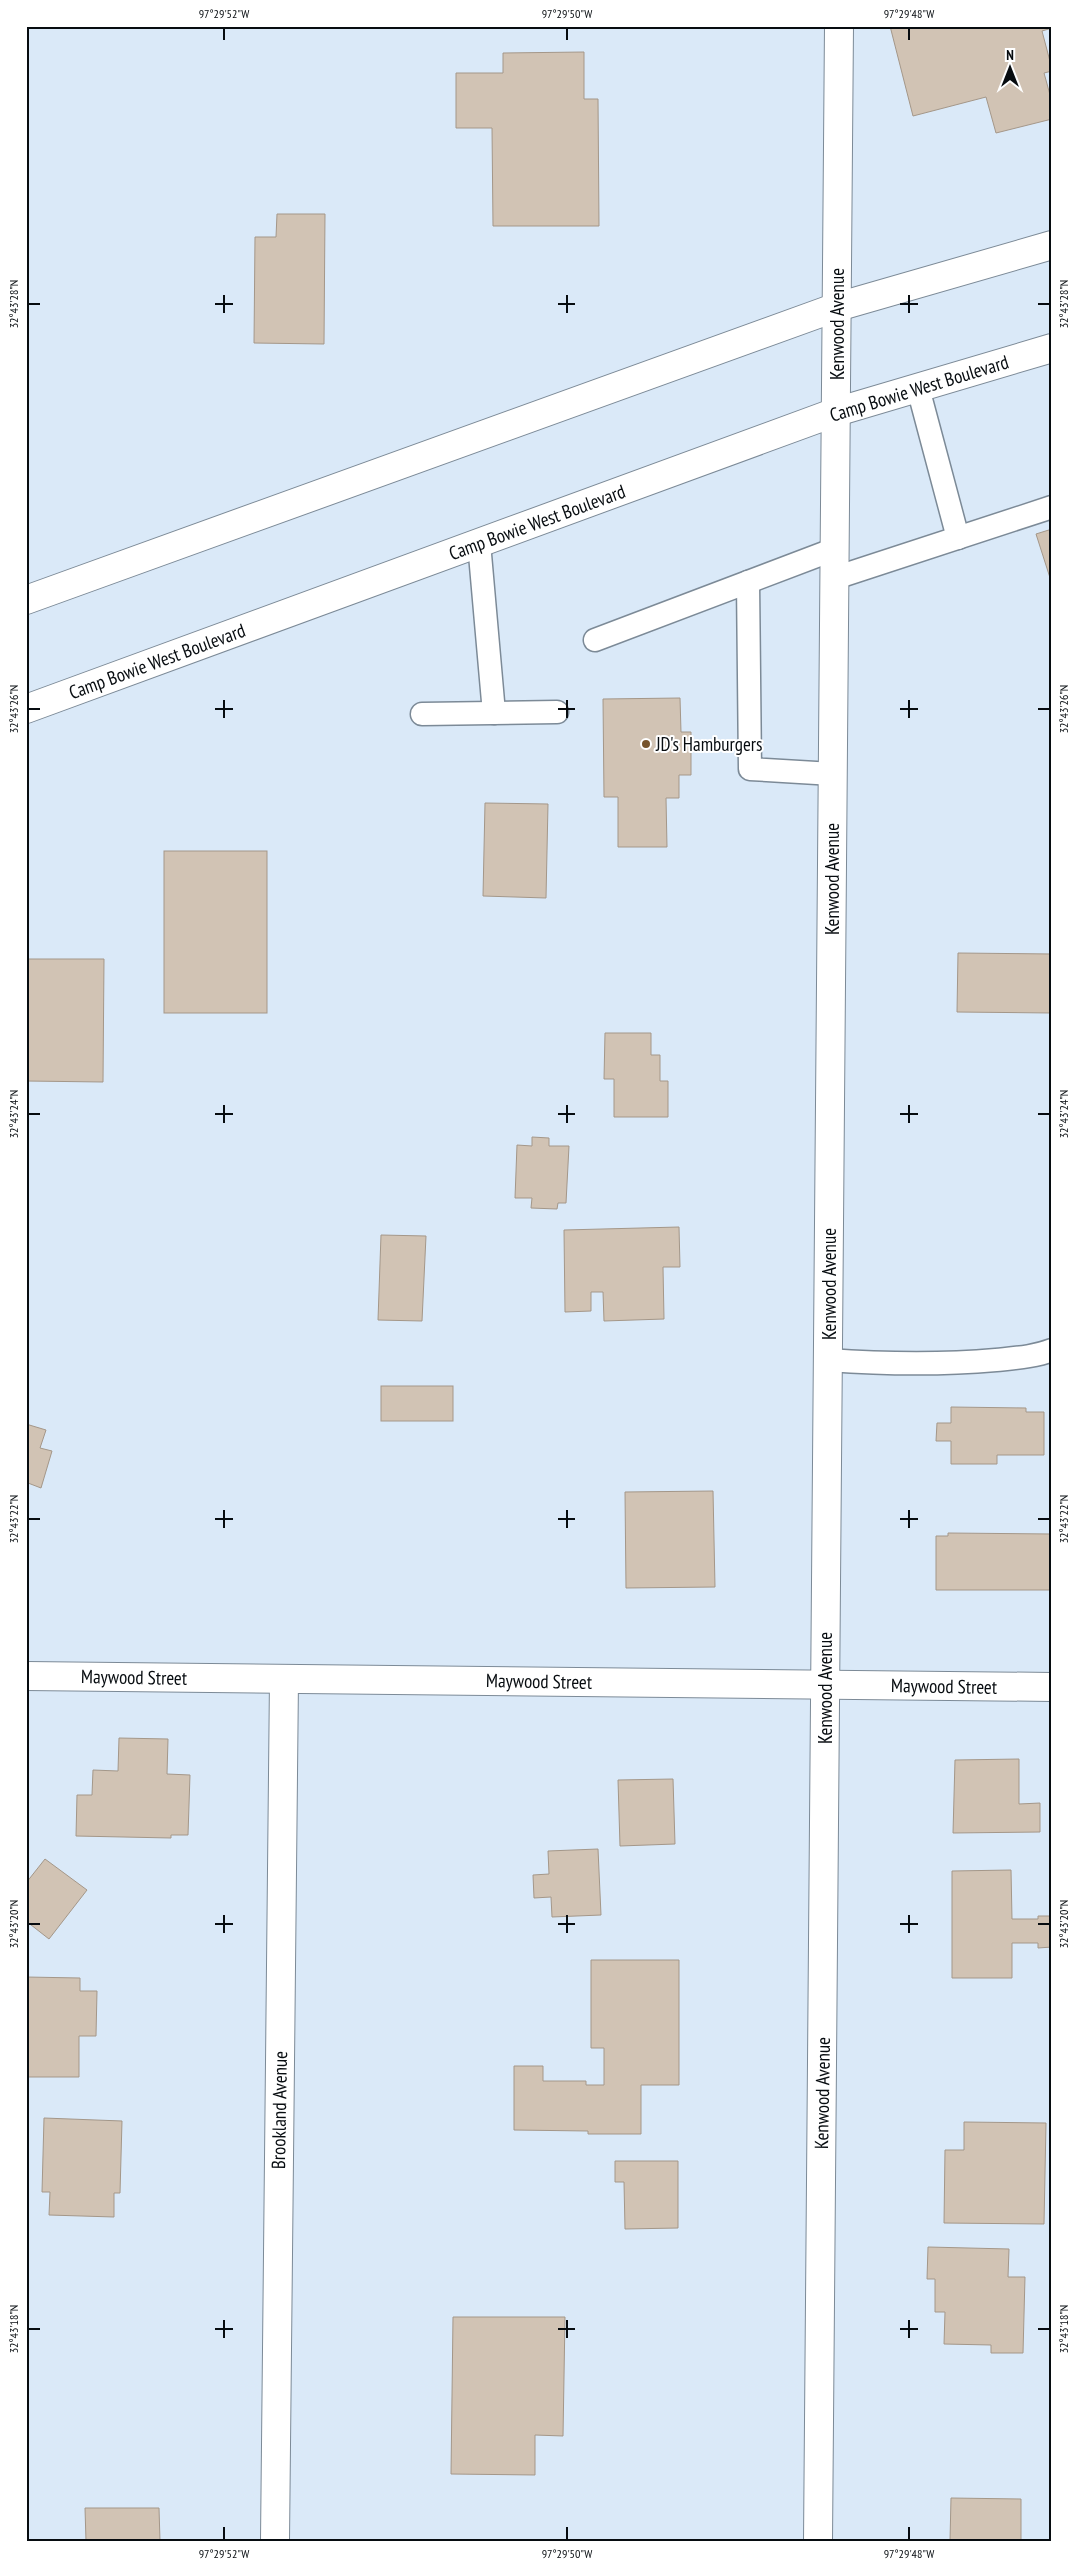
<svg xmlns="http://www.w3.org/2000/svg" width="1078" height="2567" viewBox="0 0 1078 2567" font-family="'PT Sans Narrow',sans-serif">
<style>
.building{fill:#d1c3b4;stroke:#a49789}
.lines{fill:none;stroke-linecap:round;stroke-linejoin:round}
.service-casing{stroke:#7c8a97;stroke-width:25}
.minor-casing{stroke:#7c8a97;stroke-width:30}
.primary-casing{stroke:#7c8a97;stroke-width:30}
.service{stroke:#fff;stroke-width:22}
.minor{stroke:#fff;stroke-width:28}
.primary{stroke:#fff;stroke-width:28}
.ticks{fill:none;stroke:#070c10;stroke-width:2}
.poi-dot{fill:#76532c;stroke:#fff;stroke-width:2}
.labels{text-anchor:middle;stroke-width:4;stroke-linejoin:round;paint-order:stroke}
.street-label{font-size:19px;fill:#070c10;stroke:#fff}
.poi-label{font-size:19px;fill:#070c10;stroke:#fff;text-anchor:start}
.neatline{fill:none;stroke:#070c10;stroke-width:2}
.ticks-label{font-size:12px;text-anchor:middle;fill:#070c10}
</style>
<rect width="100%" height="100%" fill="#dae9f8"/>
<!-- building -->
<g class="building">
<path d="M 890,26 L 1052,26 L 1052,28 L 1042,31 L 1052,69 L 1052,71 L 1044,73 L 1052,102 L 1052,119 L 996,133 L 986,97 L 913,116 Z"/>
<path d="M 584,52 L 584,99 L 598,99 L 599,226 L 493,226 L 492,128 L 456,128 L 456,73 L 503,73 L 503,53 Z"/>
<path d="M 277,214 L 325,214 L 324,344 L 254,343 L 255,237 L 276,237 Z"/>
<path d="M 1052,529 L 1052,584 L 1036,534 Z"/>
<path d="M 680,698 L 681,732 L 691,732 L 691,775 L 679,775 L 679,798 L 666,798 L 667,847 L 618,847 L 618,797 L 604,797 L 603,699 Z"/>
<path d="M 485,803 L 548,804 L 546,898 L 483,896 Z"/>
<rect x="164" y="851" width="103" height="162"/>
<path d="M 958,953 L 1052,954 L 1052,1013 L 957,1012 Z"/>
<path d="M 26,959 L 104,959 L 103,1082 L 26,1081 Z"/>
<path d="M 605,1033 L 651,1033 L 651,1055 L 660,1055 L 660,1081 L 668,1081 L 668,1117 L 614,1117 L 614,1079 L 604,1079 Z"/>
<path d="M 532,1137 L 549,1138 L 549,1146 L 569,1146 L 566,1203 L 558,1203 L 557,1209 L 531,1208 L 532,1198 L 515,1198 L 517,1145 L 532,1146 Z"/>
<path d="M 679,1227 L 680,1267 L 663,1267 L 664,1319 L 604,1321 L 603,1292 L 591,1292 L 591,1311 L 565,1312 L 564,1230 Z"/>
<path d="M 381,1235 L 426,1236 L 422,1321 L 378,1320 Z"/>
<rect x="381" y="1386" width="72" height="35"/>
<path d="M 951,1407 L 1026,1408 L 1026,1412 L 1044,1412 L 1044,1455 L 997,1455 L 997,1464 L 951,1464 L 951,1441 L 936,1441 L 937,1423 L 951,1423 Z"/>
<path d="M 26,1424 L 46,1430 L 40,1448 L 52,1451 L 41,1488 L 28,1483 L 26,1489 Z"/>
<path d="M 713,1491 L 715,1587 L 626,1588 L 625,1492 Z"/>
<path d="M 948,1533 L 1052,1534 L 1052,1590 L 936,1590 L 936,1536 L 948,1536 Z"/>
<path d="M 119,1738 L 168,1739 L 167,1774 L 190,1775 L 188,1835 L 171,1835 L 171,1838 L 76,1836 L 77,1795 L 92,1795 L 93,1770 L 118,1771 Z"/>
<path d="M 1019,1759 L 1019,1804 L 1040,1803 L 1040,1832 L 953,1833 L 955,1760 Z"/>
<path d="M 673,1779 L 675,1844 L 620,1846 L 618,1780 Z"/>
<path d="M 598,1849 L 601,1915 L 552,1917 L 551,1897 L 534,1898 L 533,1875 L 549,1874 L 548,1851 Z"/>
<path d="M 45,1859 L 87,1890 L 49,1939 L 26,1921 L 26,1883 Z"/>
<path d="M 1011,1870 L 1012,1919 L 1038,1919 L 1038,1916 L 1052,1916 L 1052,1947 L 1038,1948 L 1038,1943 L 1012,1943 L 1012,1978 L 952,1978 L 952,1871 Z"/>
<path d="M 591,1960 L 679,1960 L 679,2085 L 641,2085 L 641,2134 L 588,2134 L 588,2131 L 514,2130 L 514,2066 L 543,2066 L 543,2081 L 586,2081 L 586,2085 L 604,2085 L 604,2048 L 591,2048 Z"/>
<path d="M 26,1977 L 80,1978 L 80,1991 L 97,1991 L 96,2036 L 79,2036 L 79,2077 L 26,2077 Z"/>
<path d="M 44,2118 L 122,2121 L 120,2193 L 114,2193 L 114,2217 L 49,2215 L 50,2192 L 42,2192 Z"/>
<path d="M 964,2122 L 1046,2123 L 1044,2224 L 944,2223 L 945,2150 L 964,2150 Z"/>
<path d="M 615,2161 L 678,2161 L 678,2228 L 625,2229 L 624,2182 L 615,2182 Z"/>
<path d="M 928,2247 L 1009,2249 L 1008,2277 L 1025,2277 L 1023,2353 L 991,2353 L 991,2345 L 944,2344 L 945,2312 L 935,2312 L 935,2279 L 927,2279 Z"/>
<path d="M 453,2317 L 565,2317 L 563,2436 L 535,2435 L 535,2475 L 451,2474 Z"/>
<path d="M 951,2498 L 1021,2499 L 1021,2541 L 950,2541 Z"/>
<path d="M 85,2508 L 159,2508 L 160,2541 L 86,2541 Z"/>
</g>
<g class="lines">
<defs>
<g id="service">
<path d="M 918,388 L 958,538"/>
<path d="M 479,543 L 494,713"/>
<path d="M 835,578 L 1052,507"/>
<path d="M 748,582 L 750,769 L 833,774"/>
<path d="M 595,640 L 835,549"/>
<path d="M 422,714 L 557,712"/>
<path d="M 828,1360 C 884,1364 939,1365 996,1360 C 1015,1358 1034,1357 1052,1350"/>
</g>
<g id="minor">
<path d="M 26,1676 L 1052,1687"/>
<path d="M 275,2541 L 284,1679"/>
<path d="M 818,2541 L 839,26"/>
</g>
<g id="primary">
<path d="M 26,600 L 837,307 L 1052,245"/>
<path d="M 26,709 L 836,412 L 1052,348"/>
</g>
</defs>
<!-- service casing -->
<use href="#service" class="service-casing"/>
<!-- minor casing -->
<use href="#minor" class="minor-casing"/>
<!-- primary casing -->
<use href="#primary" class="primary-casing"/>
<!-- service -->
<use href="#service" class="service"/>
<!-- minor -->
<use href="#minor" class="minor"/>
<!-- primary -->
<use href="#primary" class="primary"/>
</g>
<!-- ticks -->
<path class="ticks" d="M 224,28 L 224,40M 567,28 L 567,40M 909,28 L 909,40M 224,295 L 224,313M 567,295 L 567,313M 909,295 L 909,313M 28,304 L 40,304M 215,304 L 233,304M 558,304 L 575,304M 900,304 L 918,304M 1038,304 L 1050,304M 224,700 L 224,718M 567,700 L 567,718M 909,700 L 909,718M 28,709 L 40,709M 215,709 L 233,709M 558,709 L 575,709M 900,709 L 918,709M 1038,709 L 1050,709M 224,1105 L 224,1123M 567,1105 L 567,1123M 909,1105 L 909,1123M 28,1114 L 40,1114M 215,1114 L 233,1114M 558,1114 L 575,1114M 900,1114 L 918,1114M 1038,1114 L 1050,1114M 224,1510 L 224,1528M 567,1510 L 567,1528M 909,1510 L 909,1528M 28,1519 L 40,1519M 215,1519 L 233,1519M 558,1519 L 575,1519M 900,1519 L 918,1519M 1038,1519 L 1050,1519M 224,1915 L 224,1933M 567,1915 L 567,1933M 909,1915 L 909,1933M 28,1924 L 40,1924M 215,1924 L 233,1924M 558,1924 L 575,1924M 900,1924 L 918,1924M 1038,1924 L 1050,1924M 224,2320 L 224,2338M 567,2320 L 567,2338M 909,2320 L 909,2338M 28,2329 L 40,2329M 215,2329 L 233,2329M 558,2329 L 575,2329M 900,2329 L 918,2329M 1038,2329 L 1050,2329M 224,2527 L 224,2540M 567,2527 L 567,2540M 909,2527 L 909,2540"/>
<!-- markers -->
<circle class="poi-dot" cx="646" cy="744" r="5"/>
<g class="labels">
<!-- street labels -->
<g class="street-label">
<text transform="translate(837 324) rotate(-90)" y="7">Kenwood Avenue</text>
<text transform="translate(919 388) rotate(-17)" y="7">Camp Bowie West Boulevard</text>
<text transform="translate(537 522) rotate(-20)" y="7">Camp Bowie West Boulevard</text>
<text transform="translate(157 661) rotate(-20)" y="7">Camp Bowie West Boulevard</text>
<text transform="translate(832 879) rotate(-90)" y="7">Kenwood Avenue</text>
<text transform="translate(829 1284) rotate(-90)" y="7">Kenwood Avenue</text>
<text transform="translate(134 1677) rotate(1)" y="7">Maywood Street</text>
<text transform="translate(539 1681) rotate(1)" y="7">Maywood Street</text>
<text transform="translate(944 1686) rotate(1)" y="7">Maywood Street</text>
<text transform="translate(825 1688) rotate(-90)" y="7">Kenwood Avenue</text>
<text transform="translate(822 2093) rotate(-89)" y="7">Kenwood Avenue</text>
<text transform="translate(279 2110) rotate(-89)" y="7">Brookland Avenue</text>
</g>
<!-- poi labels -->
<g class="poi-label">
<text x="656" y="751">JD's Hamburgers</text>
</g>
</g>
<!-- border -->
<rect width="1078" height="2567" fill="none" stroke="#ffffff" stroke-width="55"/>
<!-- north arrow -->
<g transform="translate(1010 68)" stroke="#ffffff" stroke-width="4" paint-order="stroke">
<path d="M0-4L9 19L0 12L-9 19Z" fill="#070c10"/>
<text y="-8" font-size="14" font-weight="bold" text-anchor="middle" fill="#070c10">N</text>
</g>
<rect x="28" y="28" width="1022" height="2512" class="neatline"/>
<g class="ticks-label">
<text x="224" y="18">97°29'52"W</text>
<text x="567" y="18">97°29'50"W</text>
<text x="909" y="18">97°29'48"W</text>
<text transform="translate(14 304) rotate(-90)" y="4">32°43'28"N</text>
<text transform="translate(1064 304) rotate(-90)" y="4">32°43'28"N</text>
<text transform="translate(14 709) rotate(-90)" y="4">32°43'26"N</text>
<text transform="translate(1064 709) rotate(-90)" y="4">32°43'26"N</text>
<text transform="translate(14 1114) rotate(-90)" y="4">32°43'24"N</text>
<text transform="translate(1064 1114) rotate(-90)" y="4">32°43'24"N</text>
<text transform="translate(14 1519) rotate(-90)" y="4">32°43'22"N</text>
<text transform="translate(1064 1519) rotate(-90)" y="4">32°43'22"N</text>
<text transform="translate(14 1924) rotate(-90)" y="4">32°43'20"N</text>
<text transform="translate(1064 1924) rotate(-90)" y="4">32°43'20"N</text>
<text transform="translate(14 2329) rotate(-90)" y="4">32°43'18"N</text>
<text transform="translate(1064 2329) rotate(-90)" y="4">32°43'18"N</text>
<text x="224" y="2558">97°29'52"W</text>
<text x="567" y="2558">97°29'50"W</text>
<text x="909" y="2558">97°29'48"W</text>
</g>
</svg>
